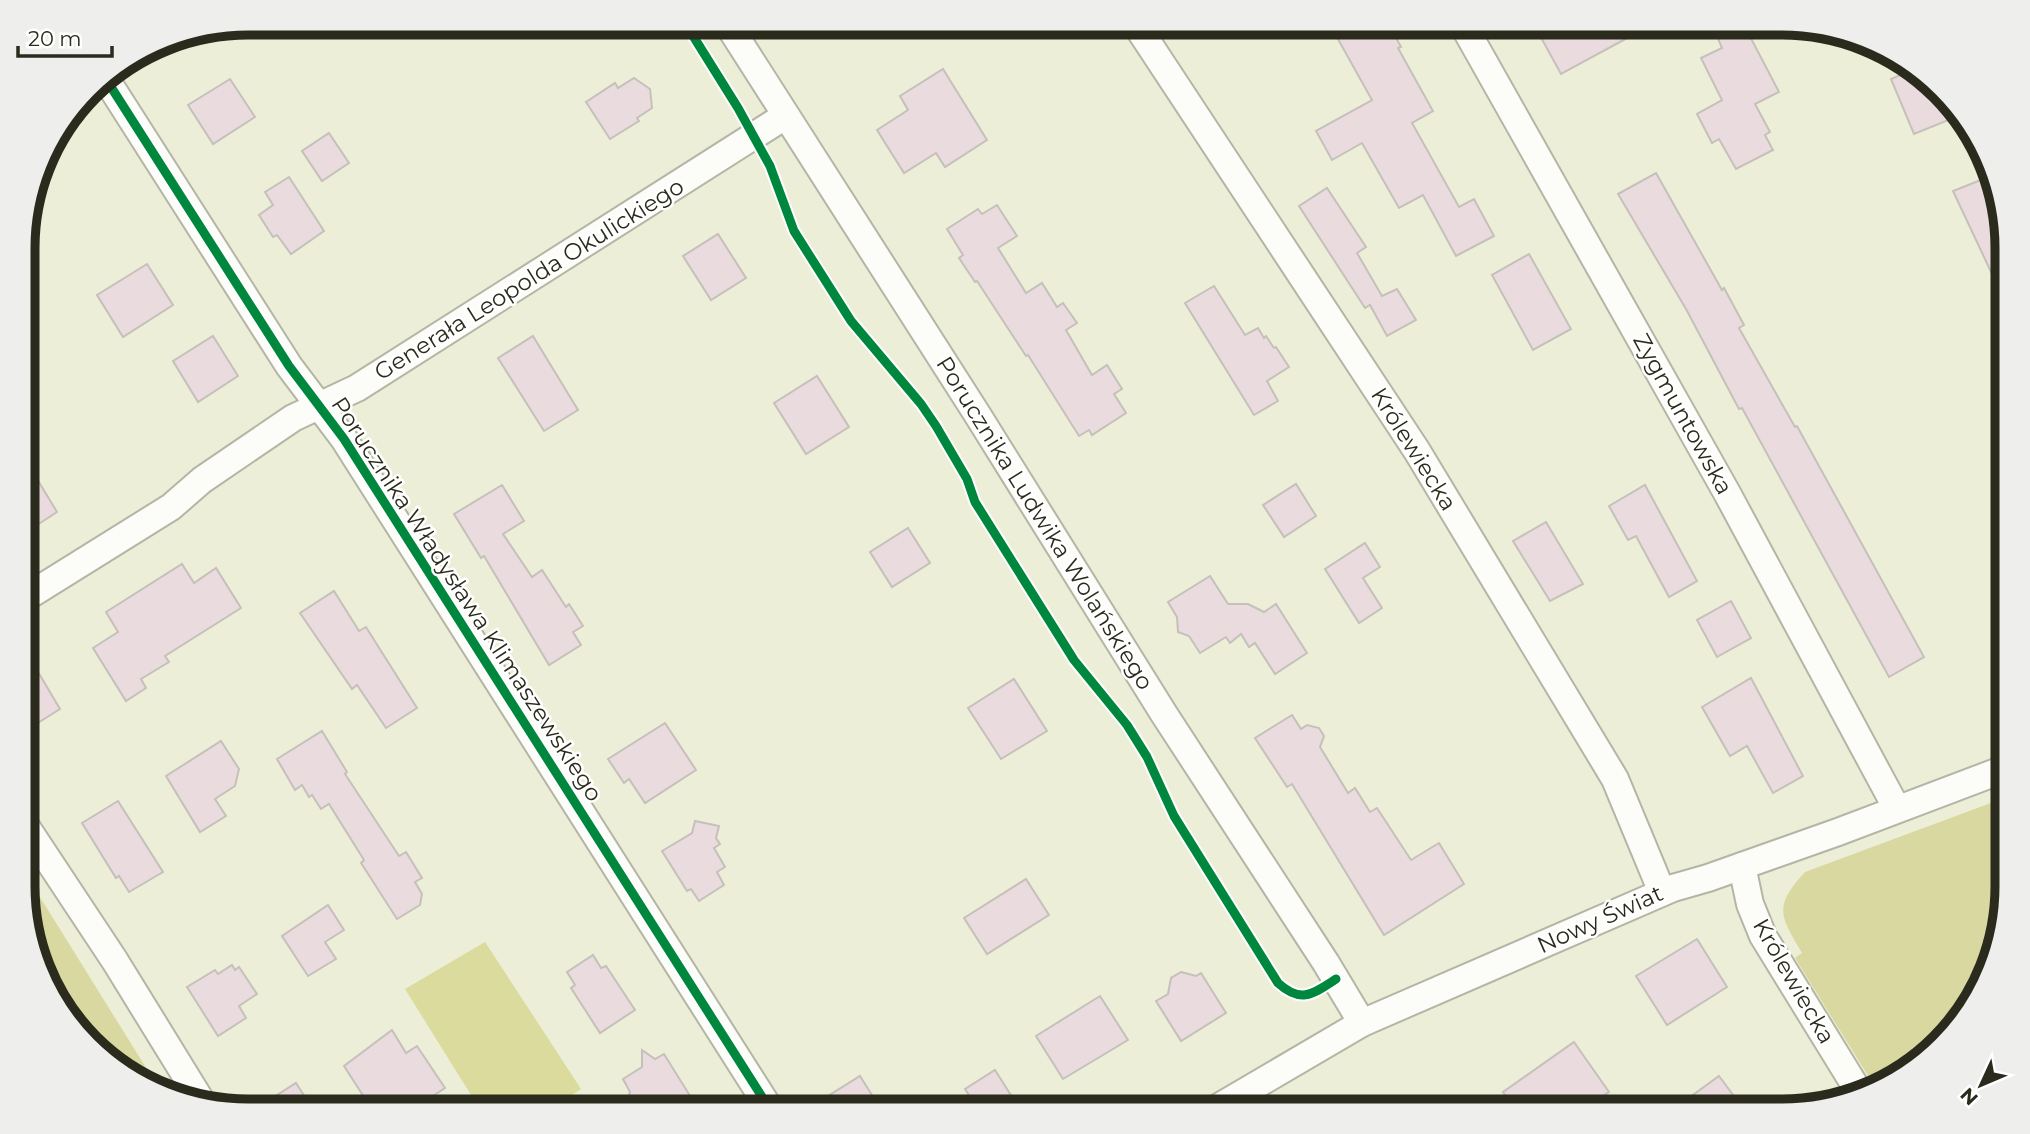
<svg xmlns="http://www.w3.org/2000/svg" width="2030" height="1134" viewBox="0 0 2030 1134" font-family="Montserrat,sans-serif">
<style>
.green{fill:#d8d8a0}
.forest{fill:#dadb9c}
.building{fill:#e9dbde;stroke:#c5c0ba;stroke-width:2}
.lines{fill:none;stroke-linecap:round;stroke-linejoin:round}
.minor-casing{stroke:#b4b5a4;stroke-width:30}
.minor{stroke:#fcfcf9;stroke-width:26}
.cycleway-casing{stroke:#fff;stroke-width:13}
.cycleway{stroke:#00873e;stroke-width:9}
.labels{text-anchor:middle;stroke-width:5;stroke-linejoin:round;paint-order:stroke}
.street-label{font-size:23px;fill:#2b2b1d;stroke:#fff}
.rim{fill:none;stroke:#2b2b1d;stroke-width:9}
</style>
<rect width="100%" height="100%" fill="#edeed8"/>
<!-- green -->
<g class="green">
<path d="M 2007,797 L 2007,901 L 1977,998 L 1895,1081 L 1875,1087 L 1795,958 L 1802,953 C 1780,915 1773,907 1805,872 Z"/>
<path d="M 25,873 L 158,1087 L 136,1081 L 61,1012 L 25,915 Z"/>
</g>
<!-- forest -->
<path class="forest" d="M 485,942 L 581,1089 L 548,1111 L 481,1111 L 405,989 Z"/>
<!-- building -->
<g class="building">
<path d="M 1329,23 L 1388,23 L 1401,47 L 1398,48 L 1433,111 L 1412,123 L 1459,207 L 1474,199 L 1494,236 L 1456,256 L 1423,195 L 1399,208 L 1362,143 L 1332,160 L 1316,131 L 1372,100 Z"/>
<path d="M 1533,23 L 1655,23 L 1561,74 Z"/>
<path d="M 1727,23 L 1743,23 L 1779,92 L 1755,104 L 1770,132 L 1765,135 L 1773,150 L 1736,169 L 1719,139 L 1712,143 L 1697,114 L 1722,100 L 1701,58 L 1722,48 L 1714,29 Z"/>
<path d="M 943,69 L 987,140 L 945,167 L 936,153 L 904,173 L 877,130 L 908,110 L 900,96 Z"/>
<path d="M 1912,70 L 1959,113 L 1961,115 L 1914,134 L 1891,79 Z"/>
<path d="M 634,78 L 650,89 L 652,108 L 637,118 L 639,121 L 610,139 L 586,102 L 615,83 L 618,88 Z"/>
<path d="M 230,79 L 255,117 L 213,144 L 188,105 Z"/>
<path d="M 329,133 L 349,163 L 322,181 L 302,151 Z"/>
<path d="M 1656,173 L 1722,290 L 1724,288 L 1744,325 L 1739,328 L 1795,427 L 1797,426 L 1924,657 L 1889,677 L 1742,408 L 1739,409 L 1686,309 L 1618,194 Z"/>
<path d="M 289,177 L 324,231 L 291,254 L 277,235 L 273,237 L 259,215 L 273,205 L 265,192 Z"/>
<path d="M 1988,177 L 2007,233 L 2007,306 L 1953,191 Z"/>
<path d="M 1327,188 L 1366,247 L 1357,253 L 1382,296 L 1397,289 L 1416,320 L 1387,336 L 1370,305 L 1365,308 L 1299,206 Z"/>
<path d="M 997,205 L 1017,236 L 998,248 L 1026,293 L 1042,283 L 1057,307 L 1063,303 L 1077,323 L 1066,330 L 1092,375 L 1107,365 L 1122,389 L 1114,394 L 1126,413 L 1092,435 L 1089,430 L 1079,436 L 1028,355 L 1026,356 L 977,281 L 975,282 L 959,258 L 963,255 L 947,229 L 978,209 L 982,214 Z"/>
<path d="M 718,234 L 746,278 L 711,300 L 683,256 Z"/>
<path d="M 1529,254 L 1571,329 L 1533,350 L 1492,275 Z"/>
<path d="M 147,264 L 173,305 L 123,337 L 97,295 Z"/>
<path d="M 1214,286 L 1245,335 L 1258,328 L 1264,338 L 1266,336 L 1274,348 L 1276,347 L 1289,367 L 1267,381 L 1278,401 L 1254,415 L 1185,303 Z"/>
<path d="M 213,336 L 238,376 L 198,402 L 173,361 Z"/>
<path d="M 533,336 L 578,410 L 544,431 L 498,358 Z"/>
<path d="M 817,376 L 849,427 L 806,454 L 774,403 Z"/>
<path d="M 25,459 L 57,512 L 25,533 Z"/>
<path d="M 1296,484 L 1316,516 L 1284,537 L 1263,505 Z"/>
<path d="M 502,485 L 524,521 L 503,534 L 532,577 L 542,570 L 566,607 L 569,604 L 583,626 L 573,632 L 581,645 L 549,665 L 484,556 L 481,558 L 454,514 Z"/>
<path d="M 1645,485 L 1697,581 L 1669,597 L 1636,536 L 1628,540 L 1609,506 Z"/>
<path d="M 1546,522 L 1583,584 L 1550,601 L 1513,541 Z"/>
<path d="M 908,528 L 930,563 L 892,587 L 870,552 Z"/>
<path d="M 1365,543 L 1380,567 L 1363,578 L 1382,608 L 1359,623 L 1325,569 Z"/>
<path d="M 182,564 L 194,583 L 216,568 L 241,608 L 165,656 L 169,662 L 141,679 L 146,688 L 126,701 L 93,648 L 118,632 L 106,612 Z"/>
<path d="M 1210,576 L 1228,604 L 1248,604 L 1264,612 L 1276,604 L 1307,653 L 1275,674 L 1255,643 L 1249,647 L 1241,634 L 1230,643 L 1226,637 L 1200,653 L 1189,636 L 1178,632 L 1177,617 L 1168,602 Z"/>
<path d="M 334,591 L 359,631 L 366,627 L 417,708 L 386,728 L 357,685 L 352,689 L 300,613 Z"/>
<path d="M 1731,601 L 1751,638 L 1717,657 L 1697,620 Z"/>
<path d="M 25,650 L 60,709 L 25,731 Z"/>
<path d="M 1751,678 L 1803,776 L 1773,793 L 1747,746 L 1730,756 L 1702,707 Z"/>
<path d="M 1014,679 L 1047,731 L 1001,759 L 968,708 Z"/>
<path d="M 1292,715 L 1301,729 L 1307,725 L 1319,728 L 1324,736 L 1320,747 L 1348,793 L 1355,788 L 1370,812 L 1377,808 L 1411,860 L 1439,843 L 1464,884 L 1384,935 L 1292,784 L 1287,787 L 1255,738 Z"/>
<path d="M 665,723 L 696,770 L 645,803 L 629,779 L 624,783 L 608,759 Z"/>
<path d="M 322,731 L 347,772 L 345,774 L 399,856 L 406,852 L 422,878 L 415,882 L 422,894 L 420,905 L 397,919 L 361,863 L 364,860 L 329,804 L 321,809 L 312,795 L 309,797 L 302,785 L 295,790 L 277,759 Z"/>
<path d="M 221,741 L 239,769 L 235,786 L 215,799 L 226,816 L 200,832 L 166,776 Z"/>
<path d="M 118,801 L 163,872 L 129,892 L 119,876 L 116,878 L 82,823 Z"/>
<path d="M 695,821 L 719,826 L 716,838 L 720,844 L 714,848 L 725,867 L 717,872 L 724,885 L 699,901 L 691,889 L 687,891 L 662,851 L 692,833 Z"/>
<path d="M 1026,879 L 1049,915 L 987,954 L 964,918 Z"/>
<path d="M 328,905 L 344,930 L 325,942 L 336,959 L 308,976 L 282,936 Z"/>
<path d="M 1697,939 L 1727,987 L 1667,1025 L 1636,976 Z"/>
<path d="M 593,955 L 601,968 L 606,966 L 635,1010 L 600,1033 L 571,988 L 575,985 L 567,972 Z"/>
<path d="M 232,965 L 235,970 L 239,967 L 257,994 L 239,1006 L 246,1018 L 218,1036 L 187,987 L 215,970 L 218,974 Z"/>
<path d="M 1181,972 L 1196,976 L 1201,973 L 1226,1013 L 1181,1041 L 1156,1001 L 1168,994 L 1171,978 Z"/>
<path d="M 1100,996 L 1128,1040 L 1063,1079 L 1036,1036 Z"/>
<path d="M 392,1030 L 406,1053 L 417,1046 L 445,1088 L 410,1111 L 373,1111 L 344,1066 Z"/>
<path d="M 1574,1042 L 1609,1092 L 1580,1111 L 1516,1111 L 1503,1092 Z"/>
<path d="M 642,1050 L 655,1059 L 664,1054 L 692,1099 L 686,1102 L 691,1111 L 643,1111 L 639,1105 L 625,1105 L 630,1092 L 623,1079 L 642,1067 Z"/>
<path d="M 995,1070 L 1021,1111 L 979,1111 L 965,1089 Z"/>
<path d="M 860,1076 L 882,1111 L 804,1111 Z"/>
<path d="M 1719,1076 L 1745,1111 L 1671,1111 Z"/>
<path d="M 296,1083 L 314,1111 L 252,1111 Z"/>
</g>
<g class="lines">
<defs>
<g id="minor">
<path d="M 727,23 L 977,414 L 1164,714 L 1326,963 L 1362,1023"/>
<path d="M 1135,23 L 1417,451 L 1615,779 L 1662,892"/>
<path d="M 1462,23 L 1727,493 L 1897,809"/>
<path d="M 104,76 L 289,366 L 344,439 L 771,1111"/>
<path d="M 25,598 L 171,507 L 202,480 L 293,418 L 357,388 L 785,116"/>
<path d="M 25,825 L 115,961 L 200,1099"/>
<path d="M 1742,866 L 1750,904 L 1763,936 L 1859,1092"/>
<path d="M 1212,1111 L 1362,1023 L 1673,888 L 1708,878 L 1838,832 L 2007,768"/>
</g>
</defs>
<!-- minor casing -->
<use href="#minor" class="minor-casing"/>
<!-- minor -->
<use href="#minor" class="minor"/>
<defs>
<g id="cycleway">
<path d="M 685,23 L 738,108 L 770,166 L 794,231 L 851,321 L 921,404 L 936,426 L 967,479 L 975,502 L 1074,660 L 1127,725 L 1147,757 L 1174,816 L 1278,983 C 1301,1004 1313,994 1336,979"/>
<path d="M 104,76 L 289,366 L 344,439 L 771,1111"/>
</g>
</defs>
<!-- cycleway casing -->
<use href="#cycleway" class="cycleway-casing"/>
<!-- cycleway -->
<use href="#cycleway" class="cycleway"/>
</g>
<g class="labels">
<!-- street labels -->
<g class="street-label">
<text transform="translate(529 279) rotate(-32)" y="8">Generała Leopolda Okulickiego</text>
<text transform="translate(1683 414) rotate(61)" y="8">Zygmuntowska</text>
<text transform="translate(1414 449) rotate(58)" y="8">Królewiecka</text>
<text transform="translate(1045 523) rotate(58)" y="8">Porucznika Ludwika Wolańskiego</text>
<text transform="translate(467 599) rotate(57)" y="8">Porucznika Władysława Klimaszewskiego</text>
<text transform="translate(1600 919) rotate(-24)" y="8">Nowy Świat</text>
<text transform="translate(1794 981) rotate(60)" y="8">Królewiecka</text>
</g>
</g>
<!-- crop -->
<path d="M0 0H2030V1134H0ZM248 35H1782A213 213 0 0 1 1995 248V886A213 213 0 0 1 1782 1099H248A213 213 0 0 1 35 886V248A213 213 0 0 1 248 35Z" fill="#eeeeed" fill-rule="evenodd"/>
<path class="rim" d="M248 35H1782A213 213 0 0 1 1995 248V886A213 213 0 0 1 1782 1099H248A213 213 0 0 1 35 886V248A213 213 0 0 1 248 35Z"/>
<!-- north arrow -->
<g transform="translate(1981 1085) rotate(226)" stroke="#ffffff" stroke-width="5" paint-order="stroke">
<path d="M0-5L12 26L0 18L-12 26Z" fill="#2b2b1d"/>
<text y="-10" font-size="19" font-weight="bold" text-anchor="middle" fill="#2b2b1d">N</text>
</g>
<!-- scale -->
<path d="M18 46v10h94v-10" fill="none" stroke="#2b2b1d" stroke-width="3.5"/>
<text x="28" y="46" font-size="21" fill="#2b2b1d" stroke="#ffffff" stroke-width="5" paint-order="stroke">20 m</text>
</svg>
